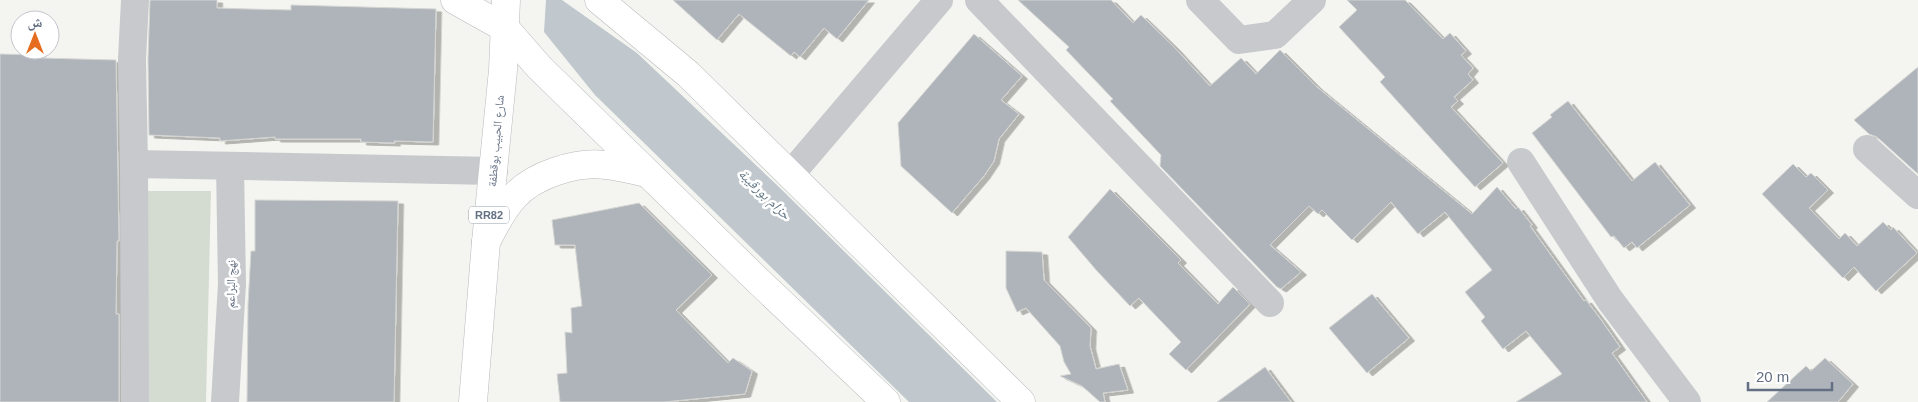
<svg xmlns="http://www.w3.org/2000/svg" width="1918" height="402" viewBox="0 0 1918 402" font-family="Arial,'Noto Naskh Arabic',sans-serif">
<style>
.green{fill:#d4dcd1}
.water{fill:#c0c8ce}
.building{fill:#afb4ba;stroke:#d5d6d3;filter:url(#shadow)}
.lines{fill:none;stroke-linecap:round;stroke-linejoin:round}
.primary-casing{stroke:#b7babe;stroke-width:29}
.trunk-casing{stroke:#b7b9bc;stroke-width:29}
.minor{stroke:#c7c9cd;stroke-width:28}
.primary{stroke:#fff;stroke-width:28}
.trunk{stroke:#fff;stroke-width:28}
.labels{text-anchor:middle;stroke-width:5;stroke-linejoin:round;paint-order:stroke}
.shield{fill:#fff;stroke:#929aa8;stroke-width:1}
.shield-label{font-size:11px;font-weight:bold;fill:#636f82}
.street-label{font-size:12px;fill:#636f82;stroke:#fff}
.water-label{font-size:14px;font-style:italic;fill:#637886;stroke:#fff}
</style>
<defs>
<filter id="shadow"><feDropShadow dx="5.5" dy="3" stdDeviation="0" flood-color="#0004"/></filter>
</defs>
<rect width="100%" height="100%" fill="#f4f5f0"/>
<!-- green -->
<path class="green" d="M 148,191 L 211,191 L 206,402 L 144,402 Z"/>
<!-- water -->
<path class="water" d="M 546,0 L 562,0 L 637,53 L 779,187 L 997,402 L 909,402 L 595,95 L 544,32 Z"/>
<!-- building -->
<g class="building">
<path d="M 150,0 L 217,0 L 217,8 L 249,9 L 291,10 L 291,5 L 436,9 L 433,142 L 394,141 L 395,143 L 361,142 L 361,139 L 275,139 L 275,137 L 220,141 L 220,138 L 149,135 L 148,59 Z"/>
<path d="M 673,0 L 869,0 L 837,39 L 824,28 L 800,57 L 794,52 L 791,56 L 739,14 L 717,40 Z"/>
<path d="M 1018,0 L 1111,0 L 1133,23 L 1141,15 L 1175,48 L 1210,86 L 1241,58 L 1256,74 L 1280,50 L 1317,87 L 1472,214 L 1497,187 L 1516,209 L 1518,207 L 1532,225 L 1530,226 L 1584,301 L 1586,300 L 1602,321 L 1620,347 L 1612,353 L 1647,402 L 1516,402 L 1562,374 L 1526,331 L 1503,349 L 1481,321 L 1485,317 L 1465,292 L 1492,270 L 1445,212 L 1418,234 L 1391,202 L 1352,240 L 1322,210 L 1318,214 L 1309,206 L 1270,245 L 1301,272 L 1281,289 L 1277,287 L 1160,166 L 1161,155 L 1110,101 L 1113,99 L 1066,50 L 1069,47 Z"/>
<path d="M 1347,0 L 1405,0 L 1443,39 L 1450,33 L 1466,51 L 1461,55 L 1473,68 L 1468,74 L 1473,80 L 1454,97 L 1458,101 L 1451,107 L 1503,163 L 1475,187 L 1380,82 L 1385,77 L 1339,27 L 1357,10 Z"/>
<path d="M 974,34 L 1022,76 L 1001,100 L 1019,114 L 999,139 L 994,161 L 984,176 L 952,213 L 901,166 L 898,123 Z"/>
<path d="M 0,54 L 41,55 L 41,58 L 116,60 L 119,241 L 117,241 L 116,314 L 119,314 L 119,402 L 0,402 Z"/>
<path d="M 1918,67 L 1918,174 L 1877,137 L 1869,134 L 1854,120 Z"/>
<path d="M 1568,101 L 1632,181 L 1655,162 L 1690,205 L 1637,248 L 1632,242 L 1624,248 L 1614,236 L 1611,237 L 1532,133 L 1552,117 L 1550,115 Z"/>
<path d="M 1793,164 L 1806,177 L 1811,173 L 1828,190 L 1809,208 L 1839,239 L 1845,233 L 1857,246 L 1883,222 L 1891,230 L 1893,227 L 1917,253 L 1876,291 L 1854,267 L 1843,278 L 1762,194 Z"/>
<path d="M 1110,189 L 1181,260 L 1178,263 L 1218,304 L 1233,287 L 1250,304 L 1186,370 L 1169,354 L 1181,342 L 1139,298 L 1130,306 L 1097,271 L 1068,237 Z"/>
<path d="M 255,200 L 398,201 L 394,402 L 247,402 L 248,304 L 251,251 L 255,251 Z"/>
<path d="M 639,203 L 712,275 L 676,310 L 728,363 L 733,358 L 752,371 L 745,394 L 664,402 L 560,402 L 557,374 L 567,373 L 565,332 L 572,333 L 571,308 L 582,306 L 575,245 L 555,245 L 552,220 Z"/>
<path d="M 1006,251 L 1042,252 L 1044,280 L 1091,328 L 1090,346 L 1096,369 L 1119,364 L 1128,390 L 1103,393 L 1105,402 L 1100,402 L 1082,386 L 1060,376 L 1071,374 L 1064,362 L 1060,346 L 1026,308 L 1017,312 L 1006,288 Z"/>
<path d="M 1372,294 L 1409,338 L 1367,373 L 1329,328 Z"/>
<path d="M 1825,358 L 1853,384 L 1838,402 L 1767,402 L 1806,366 L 1811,371 Z"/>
<path d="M 1265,367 L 1291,402 L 1217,402 Z"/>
</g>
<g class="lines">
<defs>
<path id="primary" d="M 473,402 L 486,242 L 503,70 L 506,0"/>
<g id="trunk">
<path d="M 455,0 L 505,28 L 539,67 L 752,275 L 886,402"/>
<path d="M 599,0 L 688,74 L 1021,402"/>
<path d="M 486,242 C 494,227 502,210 514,197 C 533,175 577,161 605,165 C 619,166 633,170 647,173"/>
</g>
</defs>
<!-- primary casing -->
<use href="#primary" class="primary-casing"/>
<!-- trunk casing -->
<use href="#trunk" class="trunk-casing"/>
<!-- minor -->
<g class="minor">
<path d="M 979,0 L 1270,303"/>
<path d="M 1200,0 L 1239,40 L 1275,35 L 1312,0"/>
<path d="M 1867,149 L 1918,195"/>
<path d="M 1521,162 L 1610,300 L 1687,402"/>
<path d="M 134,164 L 494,171"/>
<path d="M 790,175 L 939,0"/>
<path d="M 135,402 L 134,164 L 132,59 L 135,0"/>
<path d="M 225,402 L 232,284 L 230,166"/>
</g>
<!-- primary -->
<use href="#primary" class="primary"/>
<!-- trunk -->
<use href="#trunk" class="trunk"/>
</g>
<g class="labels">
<!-- shield labels -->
<rect class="shield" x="469" y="206.5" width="40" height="17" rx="4"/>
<g class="shield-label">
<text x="489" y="219">RR82</text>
</g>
<!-- street labels -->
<g class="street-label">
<text transform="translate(496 141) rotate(-85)" y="4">شارع الحبيب بوقطفة</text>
<text transform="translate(231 284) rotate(-89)" y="4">نهج البراعم</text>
</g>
<!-- water labels -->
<g class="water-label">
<text transform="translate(765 194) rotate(44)" y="5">حزام بورقيبة</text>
</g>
</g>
<!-- north arrow -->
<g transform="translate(35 35)"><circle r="24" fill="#ffffff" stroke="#c1c5cd"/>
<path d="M0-4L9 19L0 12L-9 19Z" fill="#e66c1f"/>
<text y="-8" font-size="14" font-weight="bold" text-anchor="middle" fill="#636f82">ش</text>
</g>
<!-- scale -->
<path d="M1748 382v8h84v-8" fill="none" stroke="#636f82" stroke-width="2.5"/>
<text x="1756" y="382" font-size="15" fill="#636f82" stroke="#ffffff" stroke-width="4" paint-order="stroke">20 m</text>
</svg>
